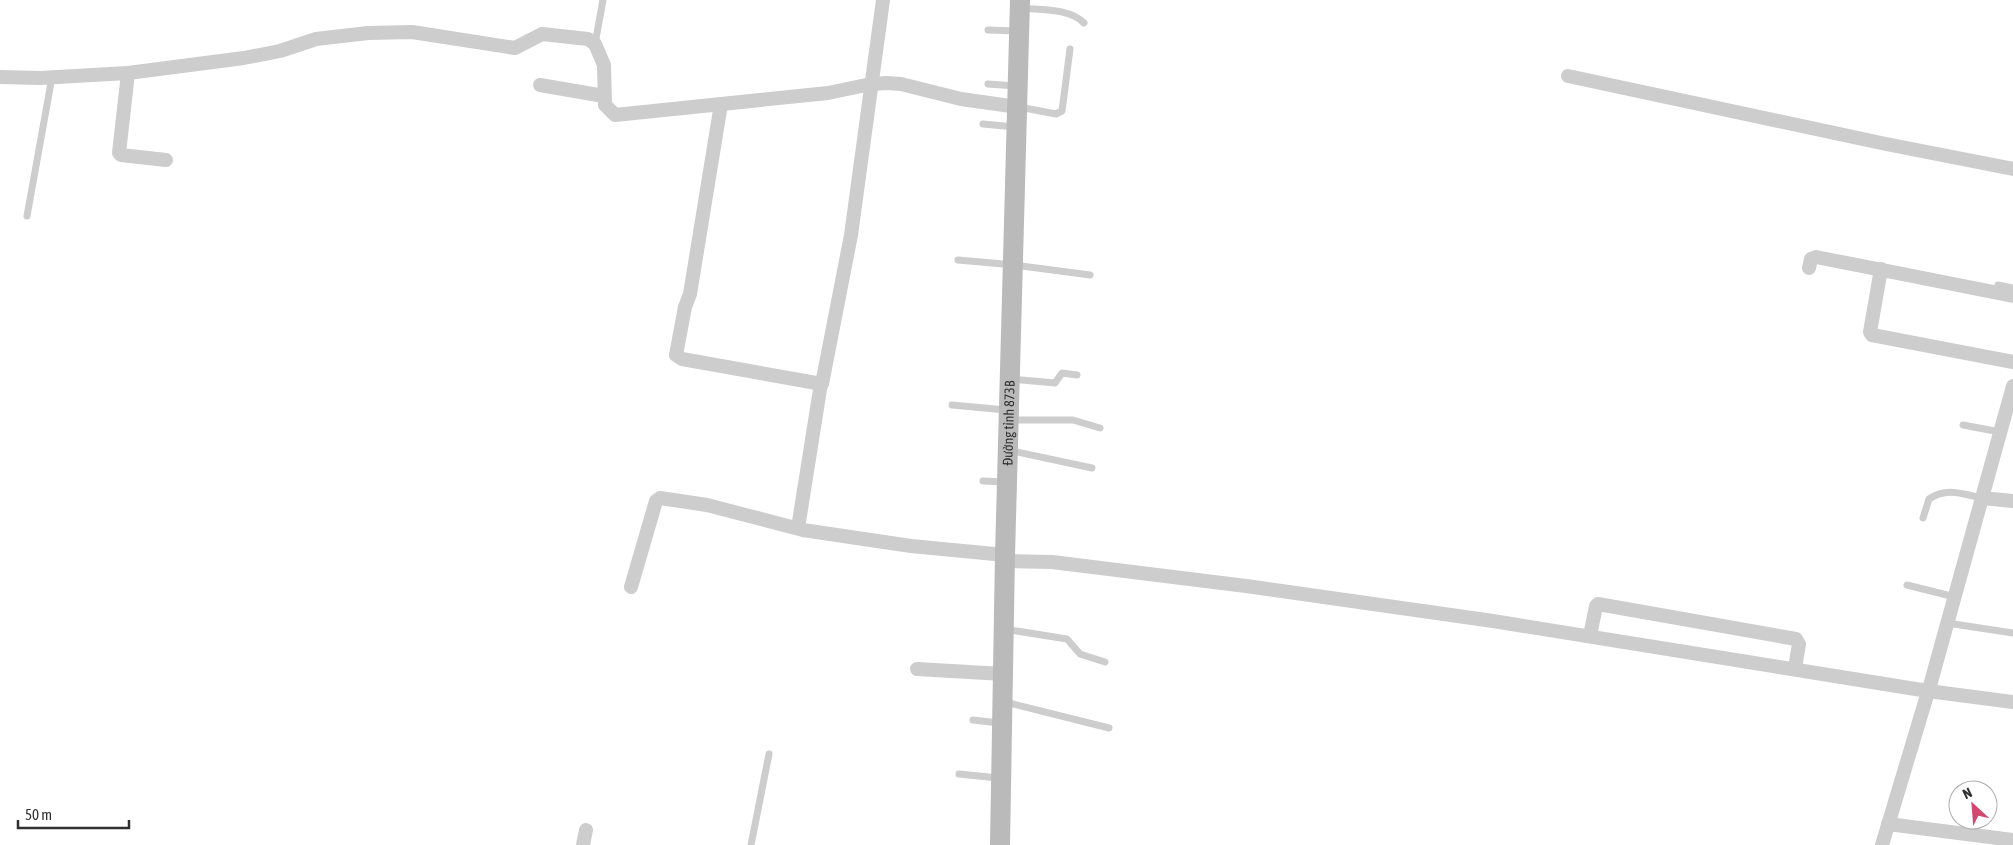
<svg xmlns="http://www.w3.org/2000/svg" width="2013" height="845" viewBox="0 0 2013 845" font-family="'Asap Condensed',sans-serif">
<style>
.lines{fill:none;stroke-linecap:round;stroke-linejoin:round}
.service{stroke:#cdcdcd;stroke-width:7}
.minor{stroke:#cdcdcd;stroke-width:14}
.secondary{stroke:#bababa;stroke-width:20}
.labels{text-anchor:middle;stroke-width:5;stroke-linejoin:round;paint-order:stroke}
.street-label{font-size:14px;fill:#303030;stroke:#fff}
</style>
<rect width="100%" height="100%" fill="#fff"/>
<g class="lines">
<!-- service -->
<g class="service">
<path d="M 1021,8 C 1040,10 1070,8 1084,23"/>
<path d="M 988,30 L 1017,31"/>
<path d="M 595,44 L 603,0"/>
<path d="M 988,84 L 1016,86"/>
<path d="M 1019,107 L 1056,114 L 1062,111 L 1070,49"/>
<path d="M 983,124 L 1015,127"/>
<path d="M 27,216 L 52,77"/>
<path d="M 958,260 L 1014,265 L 1090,275"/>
<path d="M 1998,285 L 2013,288"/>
<path d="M 1011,379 L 1055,383 L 1062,373 L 1077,375"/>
<path d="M 952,405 L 1006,410"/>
<path d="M 1009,420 L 1073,420 L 1100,428"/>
<path d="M 1963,425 L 2000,432"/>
<path d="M 1008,450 L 1092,468"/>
<path d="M 983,481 L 1004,482"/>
<path d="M 1923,518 L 1929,499 C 1947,487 1962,494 1982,498"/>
<path d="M 1907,585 L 1955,597"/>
<path d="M 1947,623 L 2013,633"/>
<path d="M 1004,629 L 1067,639 L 1080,654 L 1105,662"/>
<path d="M 1005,702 L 1109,728"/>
<path d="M 973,720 L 999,723"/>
<path d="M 959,774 L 998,778"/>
<path d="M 751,845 L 769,754"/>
</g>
<!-- minor -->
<g class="minor">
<path d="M 128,73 L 119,153 L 121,155 L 166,160"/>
<path d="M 1568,76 L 1886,144 L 2013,169"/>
<path d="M 0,77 L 40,78 L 128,73 L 244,58 L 280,51 L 316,39 L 368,33 L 412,32 L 515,48 L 542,34 L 588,39 L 595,44 L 604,65 L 605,105 L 615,115 L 828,93 L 871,84 L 887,83 L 901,84 L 961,99 L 1018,107"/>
<path d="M 540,85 L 604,96"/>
<path d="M 721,104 L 690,294 L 685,307 L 676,355 L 682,359 L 822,384 L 851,235 L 883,0"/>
<path d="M 1809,268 L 1811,259 L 1816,257 L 2013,296"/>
<path d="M 1881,269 L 1870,332 L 1872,335 L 2013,362"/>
<path d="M 1982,498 L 2013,501"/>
<path d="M 798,528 L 821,383"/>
<path d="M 1005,561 L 1052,562 L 1246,586 L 1493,621 L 1928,691 L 2013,702"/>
<path d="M 631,587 L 656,501 L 660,498 L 707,505 L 803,530 L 911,546 L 1005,555"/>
<path d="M 1590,636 L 1596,606 L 1598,604 L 1796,639 L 1799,644 L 1795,668"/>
<path d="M 917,669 L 1003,674"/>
<path d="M 1888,824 L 2013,840"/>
<path d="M 583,845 L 586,830"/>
<path d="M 1882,845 L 1931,682 L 2013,386"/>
</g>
<!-- secondary -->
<path class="secondary" id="s1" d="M 1000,845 L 1005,555 L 1020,0"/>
</g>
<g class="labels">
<!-- street labels -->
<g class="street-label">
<text dy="5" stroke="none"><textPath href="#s1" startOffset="422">Đường tỉnh 873B</textPath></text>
</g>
</g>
<!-- north arrow -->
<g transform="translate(1973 805) rotate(334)"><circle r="24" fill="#ffffff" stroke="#acacac"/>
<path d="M0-4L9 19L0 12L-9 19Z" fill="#d24870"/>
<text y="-8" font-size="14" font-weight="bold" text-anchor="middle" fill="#303030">N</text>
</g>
<!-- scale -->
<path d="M18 820v8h111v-8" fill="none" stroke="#303030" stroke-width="2.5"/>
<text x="25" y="820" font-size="15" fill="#303030" stroke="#ffffff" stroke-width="4" paint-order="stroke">50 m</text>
</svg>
